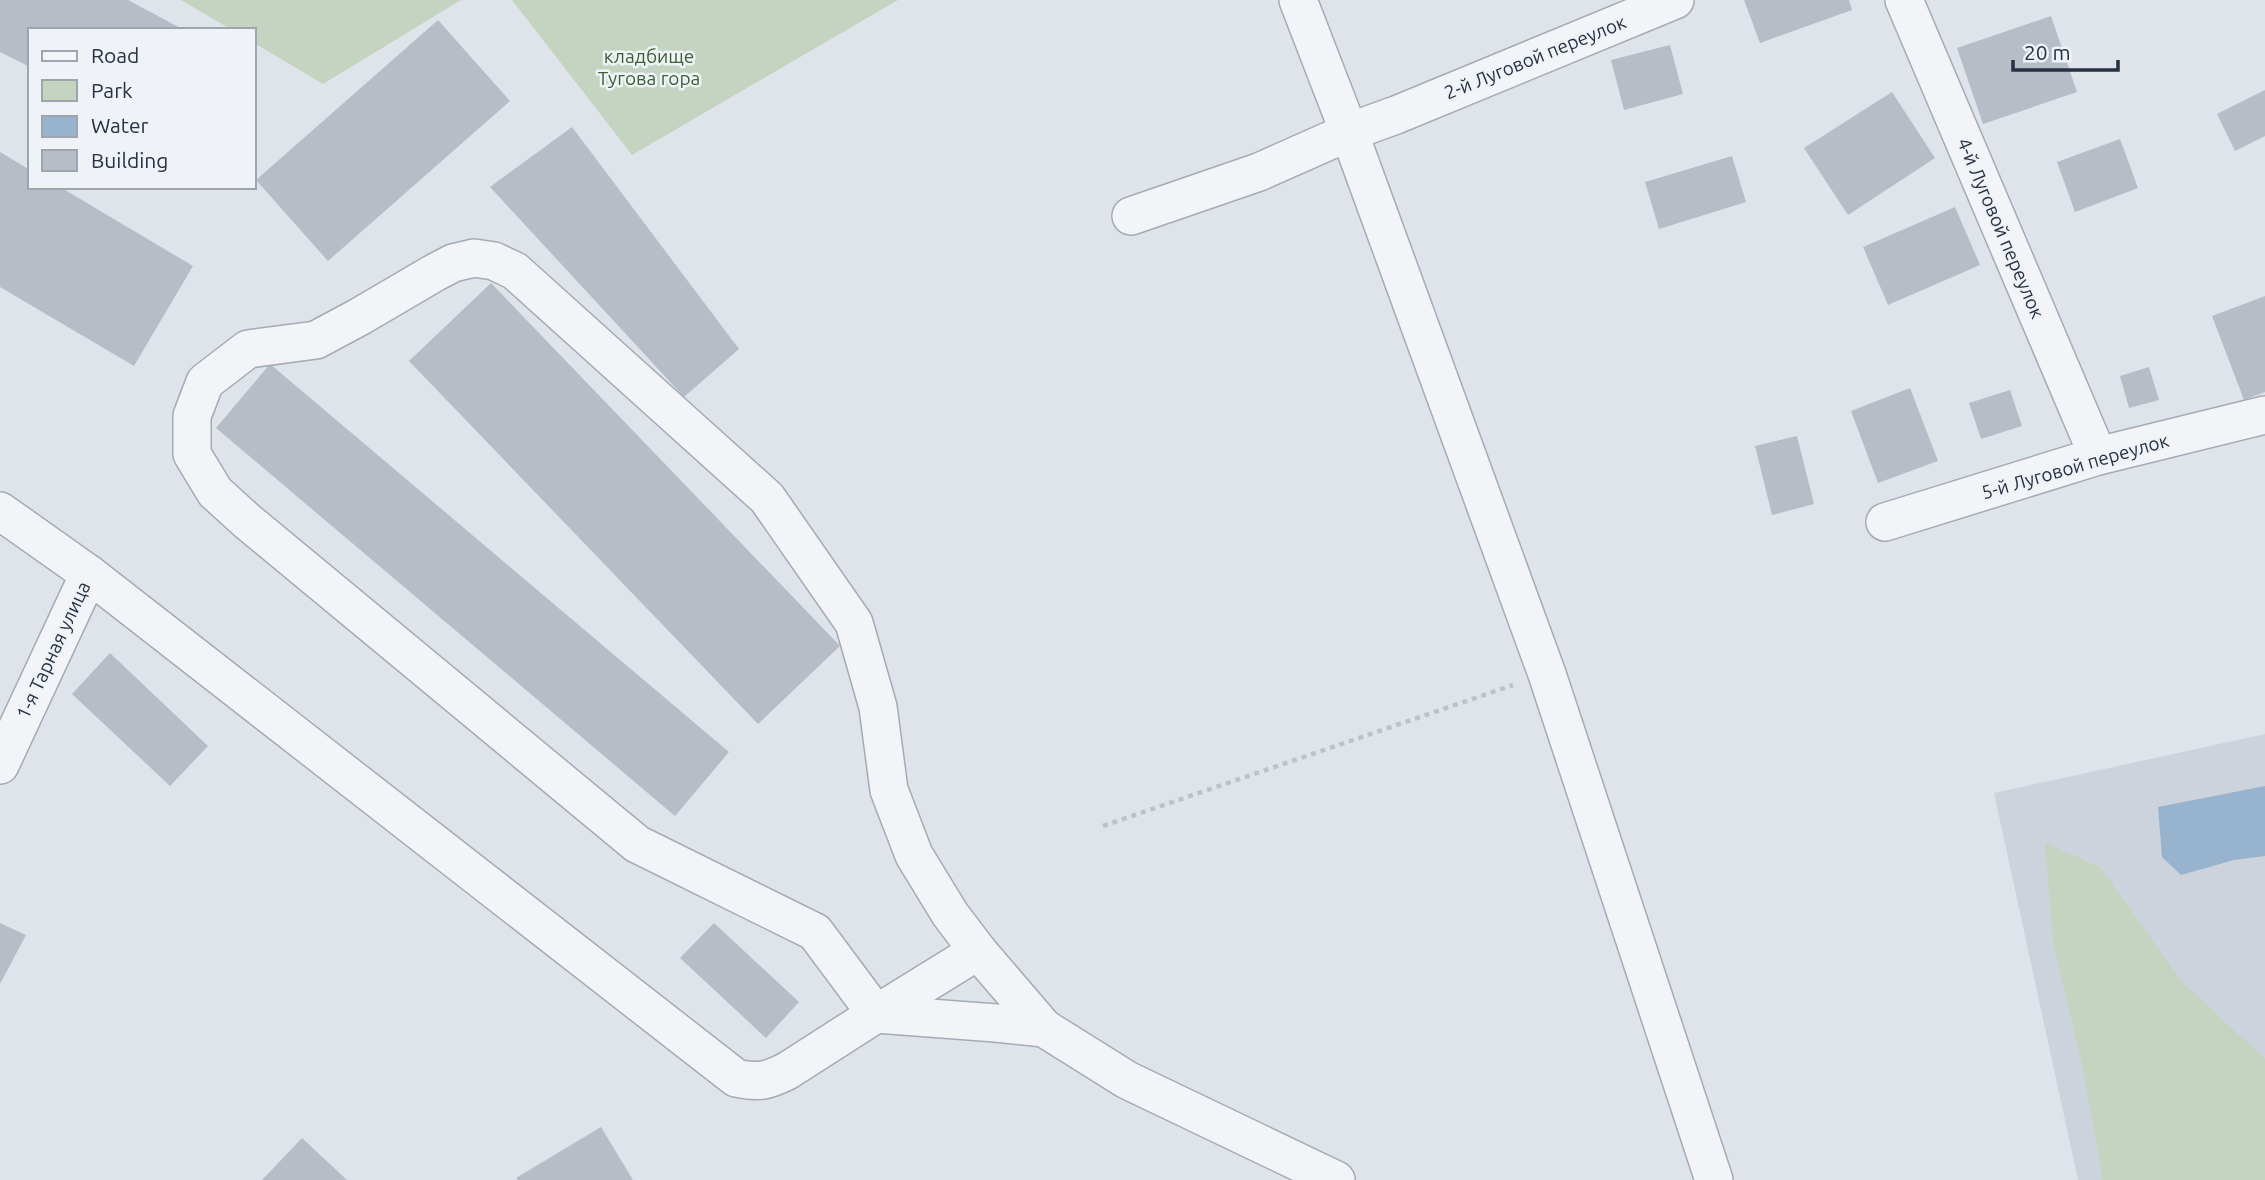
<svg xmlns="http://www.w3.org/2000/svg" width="2265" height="1180" viewBox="0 0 2265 1180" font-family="Ubuntu,sans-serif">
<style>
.built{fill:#cdd3dc}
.green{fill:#c5d4c0}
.water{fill:#97b3cd}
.building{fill:#b6bdc7}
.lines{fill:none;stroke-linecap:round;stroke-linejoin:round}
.minor-casing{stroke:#a4abb4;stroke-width:40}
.path{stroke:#bdc1c9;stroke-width:4.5;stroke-dasharray:5 5;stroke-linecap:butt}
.minor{stroke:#f2f4f8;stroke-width:37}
.labels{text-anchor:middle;stroke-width:5;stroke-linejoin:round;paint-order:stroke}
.park-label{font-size:19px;fill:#3c5f33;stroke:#eff3f7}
.street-label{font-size:19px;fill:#273142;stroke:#eff3f7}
</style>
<rect width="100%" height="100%" fill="#dfe4ea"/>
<!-- built -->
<path class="built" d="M 2265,734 L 2265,1180 L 2078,1180 L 1994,793 Z"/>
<!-- green -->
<g class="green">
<path d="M 181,0 L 461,0 L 323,84 L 254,43 L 254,30 L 232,30 Z"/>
<path d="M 512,0 L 898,0 L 632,155 Z"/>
<path d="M 2045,842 L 2101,868 L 2183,983 L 2265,1059 L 2265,1180 L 2103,1180 L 2083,1069 L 2053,943 Z"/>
</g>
<!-- water -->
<path class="water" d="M 2265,786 L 2265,856 L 2234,860 L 2181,875 L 2162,857 L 2158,807 Z"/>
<!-- building -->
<g class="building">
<path d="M 0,0 L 128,0 L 184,30 L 30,30 L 30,67 L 0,52 Z"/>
<path d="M 1744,0 L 1849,0 L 1852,10 L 1760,43 Z"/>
<path d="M 2051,16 L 2077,92 L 1983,124 L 1957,48 Z"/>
<path d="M 438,20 L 510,101 L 328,261 L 256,180 Z"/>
<path d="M 1670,45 L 1683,94 L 1624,110 L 1611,60 Z"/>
<path d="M 2265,90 L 2265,136 L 2235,151 L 2217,114 Z"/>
<path d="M 1892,92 L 1935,158 L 1848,215 L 1804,148 Z"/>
<path d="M 572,127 L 739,349 L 684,397 L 490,187 Z"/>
<path d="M 2120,139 L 2138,188 L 2075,212 L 2057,162 Z"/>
<path d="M 0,152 L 30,170 L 30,187 L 60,187 L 193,266 L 134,366 L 0,287 Z"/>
<path d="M 1732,156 L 1746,202 L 1659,229 L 1645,182 Z"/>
<path d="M 1955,207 L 1980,265 L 1888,305 L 1863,247 Z"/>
<path d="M 491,283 L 840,646 L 758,724 L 409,361 Z"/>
<path d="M 2265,296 L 2265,392 L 2244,400 L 2212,316 Z"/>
<path d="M 270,364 L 729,752 L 675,816 L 216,428 Z"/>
<path d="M 2149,367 L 2159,400 L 2129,408 L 2120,376 Z"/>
<path d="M 1910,388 L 1938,461 L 1878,483 L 1851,411 Z"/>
<path d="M 2010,390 L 2022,426 L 1981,439 L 1969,403 Z"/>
<path d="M 1797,436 L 1814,504 L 1772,515 L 1755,446 Z"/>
<path d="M 110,653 L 208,746 L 170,786 L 72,694 Z"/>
<path d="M 0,923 L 26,935 L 0,984 Z"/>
<path d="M 714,923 L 799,1002 L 766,1038 L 680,958 Z"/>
<path d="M 601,1127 L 633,1180 L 518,1180 L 516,1178 Z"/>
<path d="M 302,1138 L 347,1180 L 262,1180 Z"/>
</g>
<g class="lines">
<defs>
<g id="minor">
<path d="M 1298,0 L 1349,132 L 1396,115 L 1675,0"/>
<path d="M 1904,0 L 2098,456"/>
<path d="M 1131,216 L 1259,172 L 1349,132 L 1547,674 L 1714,1180"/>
<path d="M 474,258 L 494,261 L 515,271 L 767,498 L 854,623 L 878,707 L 889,790 L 914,855 L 950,914 L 978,951 L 876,1014 L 815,932 L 637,844 L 247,521 L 215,492 L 192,454 L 192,416 L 205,382 L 248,349 L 316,340 L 359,317 L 434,273 L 453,263 Z"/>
<path d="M 0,511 L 89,574 L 736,1078 C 758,1083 767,1081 787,1071 L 876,1014 L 996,1023 L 1044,1028 L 1127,1080 L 1336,1180"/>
<path d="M 1885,522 L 2098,456 L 2265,415"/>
<path d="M 0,765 L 89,574"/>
<path d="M 978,951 L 1044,1028"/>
</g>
</defs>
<!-- minor casing -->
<use href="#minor" class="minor-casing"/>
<!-- path -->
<path class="path" d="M 1103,826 L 1513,685"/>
<!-- minor -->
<use href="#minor" class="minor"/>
</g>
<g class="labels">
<!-- park labels -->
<g class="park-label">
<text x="649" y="63">кладбище<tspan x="649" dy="22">Тугова гора</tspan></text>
</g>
<!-- street labels -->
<g class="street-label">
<text transform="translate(1535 57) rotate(-22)" y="7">2-й Луговой переулок</text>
<text transform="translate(2001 228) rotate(67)" y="7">4-й Луговой переулок</text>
<text transform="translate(2075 466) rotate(-16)" y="7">5-й Луговой переулок</text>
<text transform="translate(53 650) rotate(-65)" y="7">1-я Тарная улица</text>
</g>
</g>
<!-- legend -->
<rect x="28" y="28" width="228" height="161" fill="#eff3f7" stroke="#9fa5af" stroke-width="2"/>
<rect x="42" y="51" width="35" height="10" fill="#f2f4f8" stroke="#9fa5af" stroke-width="2"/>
<text x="91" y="63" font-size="21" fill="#273142">Road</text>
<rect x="42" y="80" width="35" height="21" fill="#c5d4c0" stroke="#9fa5af" stroke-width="2"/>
<text x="91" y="98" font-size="21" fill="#273142">Park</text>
<rect x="42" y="116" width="35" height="21" fill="#97b3cd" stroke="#9fa5af" stroke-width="2"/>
<text x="91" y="133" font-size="21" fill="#273142">Water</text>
<rect x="42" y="150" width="35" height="21" fill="#b6bdc7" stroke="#9fa5af" stroke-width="2"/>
<text x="91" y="168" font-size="21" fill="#273142">Building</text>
<!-- scale -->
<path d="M2013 60v10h105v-10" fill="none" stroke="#273142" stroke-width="3.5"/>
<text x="2024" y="60" font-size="21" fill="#273142" stroke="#eff3f7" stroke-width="5" paint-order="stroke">20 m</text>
</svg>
